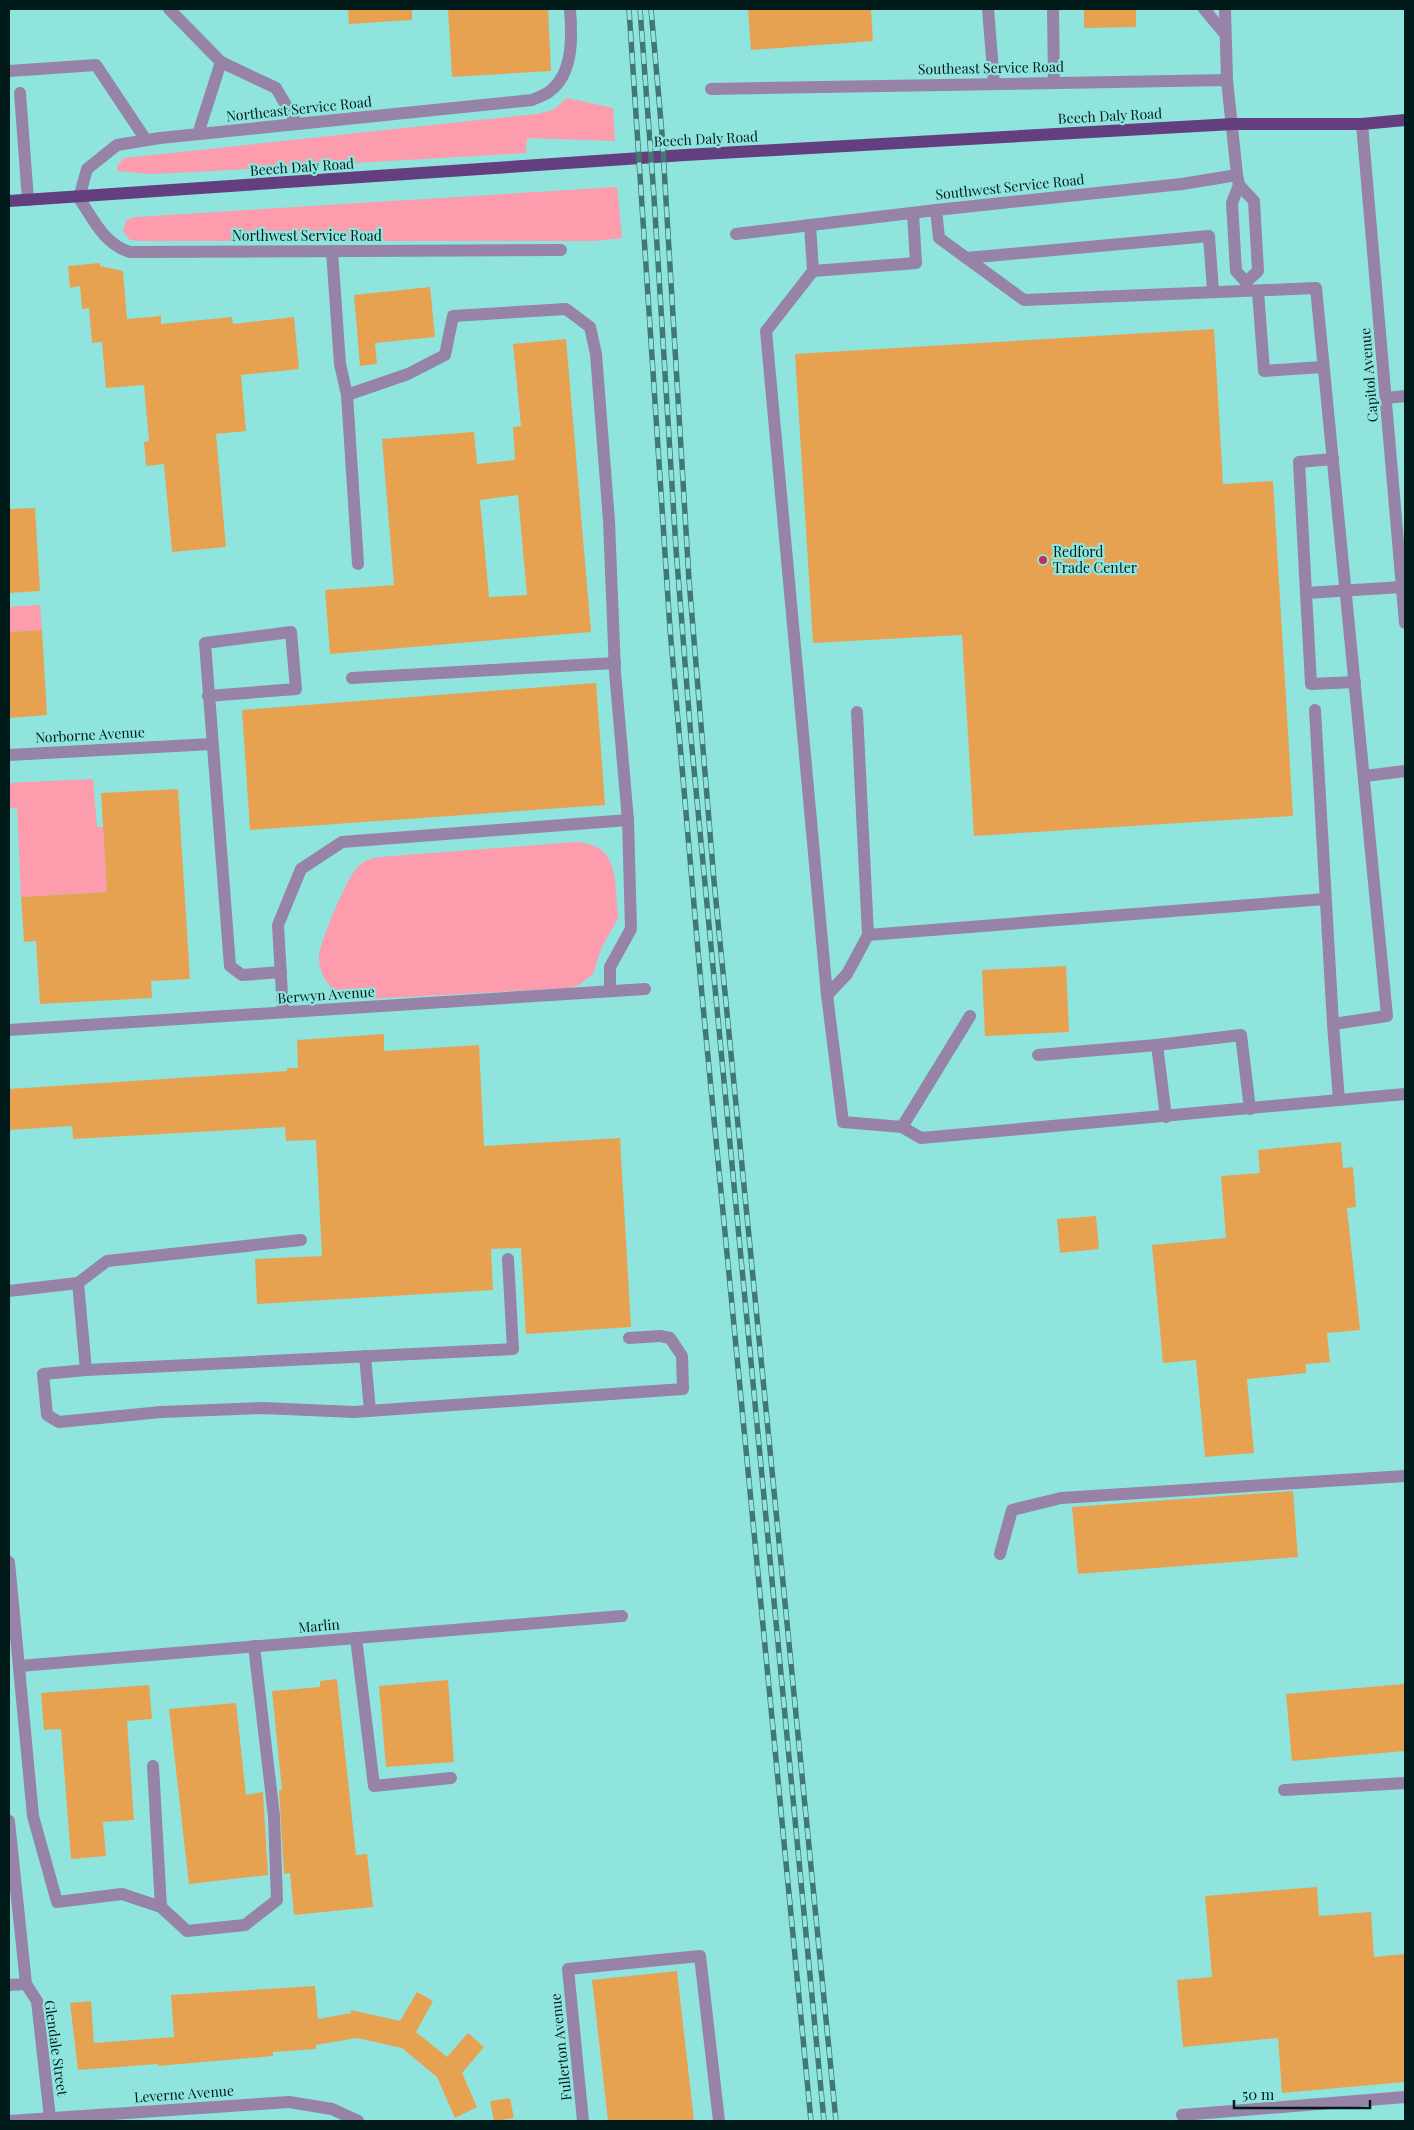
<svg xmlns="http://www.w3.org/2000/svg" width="1414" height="2130" viewBox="0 0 1414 2130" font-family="'Playfair Display',serif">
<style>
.green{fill:#fd9cad}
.building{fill:#e7a251;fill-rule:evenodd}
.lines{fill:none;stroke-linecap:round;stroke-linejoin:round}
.minor{stroke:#9683a7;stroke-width:12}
.major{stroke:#633f7f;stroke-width:12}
.rail-casing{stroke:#427874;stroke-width:5.5}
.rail{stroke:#8fe5de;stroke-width:4;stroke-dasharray:11;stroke-linecap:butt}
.poi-dot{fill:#bf305a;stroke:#8fe5de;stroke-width:2}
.labels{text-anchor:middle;stroke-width:4.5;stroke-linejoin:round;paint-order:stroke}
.street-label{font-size:14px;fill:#001a19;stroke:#8fe5de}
.poi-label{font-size:14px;fill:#001a19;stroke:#8fe5de;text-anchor:start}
</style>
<rect width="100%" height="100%" fill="#8fe5de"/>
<!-- green -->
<g class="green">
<path d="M 567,98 L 613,108 L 615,141 L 527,138 L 526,153 L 196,172 L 150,174 L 117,171 L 117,166 L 124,158 L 536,114 L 553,110 Z"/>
<path d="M 617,187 L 622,238 L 595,241 L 140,241 L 130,240 L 123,231 L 126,220 L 135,217 Z"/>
<path d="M 40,605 L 42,630 L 9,632 L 9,607 Z"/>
<path d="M 93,779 L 97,827 L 103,827 L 107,892 L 21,897 L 17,808 L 9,808 L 9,783 Z"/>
<path d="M 576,842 C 620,845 614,879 618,913 L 617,920 L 601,949 L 593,974 L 579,985 L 569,988 L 348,1000 C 332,993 319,976 319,958 C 319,944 346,880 356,869 C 362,862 370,858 379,857 Z"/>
</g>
<!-- building -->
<g class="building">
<path d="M 348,9 L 412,9 L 412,20 L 349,24 Z"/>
<path d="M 448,9 L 548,9 L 551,71 L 452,77 Z"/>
<path d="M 748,9 L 871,9 L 873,41 L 751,50 Z"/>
<path d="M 1084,9 L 1136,9 L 1136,27 L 1084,28 Z"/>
<path d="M 100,263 L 100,266 L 123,271 L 127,319 L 161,316 L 161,324 L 232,317 L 233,324 L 294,317 L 299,369 L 241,375 L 246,431 L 216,434 L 226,547 L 172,552 L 164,464 L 146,466 L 144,442 L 149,441 L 144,385 L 106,388 L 102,342 L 92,343 L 89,308 L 82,309 L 80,286 L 70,288 L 68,266 Z"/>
<path d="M 430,287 L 435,337 L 375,343 L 377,364 L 360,366 L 354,295 Z"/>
<path d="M 1214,329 L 1223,484 L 1273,481 L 1293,816 L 974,836 L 962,635 L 813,643 L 795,354 Z"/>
<path d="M 566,339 L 591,632 L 330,654 L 325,590 L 394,585 L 382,439 L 474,432 L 477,464 L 515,460 L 513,427 L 521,426 L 513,344 ZM 518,495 L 527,595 L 489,597 L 480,500 Z"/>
<path d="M 35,508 L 40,591 L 9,593 L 9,509 Z"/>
<path d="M 42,630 L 47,715 L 9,718 L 9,632 Z"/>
<path d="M 596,683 L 605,805 L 250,830 L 242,710 Z"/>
<path d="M 178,789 L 190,979 L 151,981 L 152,998 L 40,1004 L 36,941 L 24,942 L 21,897 L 107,892 L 101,793 Z"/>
<path d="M 1066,966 L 1069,1032 L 985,1036 L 982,970 Z"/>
<path d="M 384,1034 L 384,1051 L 479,1045 L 484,1146 L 620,1138 L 631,1327 L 526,1334 L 521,1248 L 491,1249 L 493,1290 L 257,1304 L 255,1259 L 322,1256 L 316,1140 L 286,1141 L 285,1127 L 73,1139 L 72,1126 L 9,1130 L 9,1089 L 287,1071 L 287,1068 L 298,1068 L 297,1040 Z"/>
<path d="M 1341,1142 L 1343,1168 L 1353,1167 L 1356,1207 L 1347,1208 L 1360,1330 L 1327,1333 L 1330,1362 L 1306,1364 L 1306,1373 L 1247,1379 L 1254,1453 L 1205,1457 L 1196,1360 L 1163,1363 L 1152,1245 L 1226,1238 L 1221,1176 L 1260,1173 L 1258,1150 Z"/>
<path d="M 1096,1216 L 1099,1249 L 1060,1253 L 1057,1219 Z"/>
<path d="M 1293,1491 L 1298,1557 L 1078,1574 L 1072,1507 Z"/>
<path d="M 337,1679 L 356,1855 L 367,1854 L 373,1907 L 294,1915 L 290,1873 L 284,1874 L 279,1790 L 282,1790 L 272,1691 L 320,1687 L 320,1681 Z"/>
<path d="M 448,1680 L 454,1762 L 386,1767 L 379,1686 Z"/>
<path d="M 1405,1684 L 1405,1751 L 1292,1761 L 1286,1694 Z"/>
<path d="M 149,1685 L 152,1719 L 127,1721 L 134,1820 L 103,1822 L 106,1856 L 71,1859 L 61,1729 L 44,1730 L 41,1693 Z"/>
<path d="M 236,1703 L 246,1795 L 263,1792 L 268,1875 L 189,1884 L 169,1709 Z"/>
<path d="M 1317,1887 L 1319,1916 L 1371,1912 L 1374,1957 L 1405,1954 L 1405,2082 L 1282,2093 L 1278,2038 L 1183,2047 L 1177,1980 L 1212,1977 L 1205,1896 Z"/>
<path d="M 677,1971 L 694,2121 L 608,2121 L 592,1980 Z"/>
<path d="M 315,1986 L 318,2019 L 351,2013 L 351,2010 L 400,2021 L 417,1992 L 433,2001 L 416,2032 L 447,2057 L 468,2033 L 484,2047 L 462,2073 L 477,2107 L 455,2118 L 437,2077 L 402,2048 L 357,2038 L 316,2045 L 316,2049 L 273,2052 L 273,2056 L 158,2066 L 158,2064 L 78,2070 L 70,2003 L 91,2001 L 94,2043 L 107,2042 L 174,2037 L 171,1995 Z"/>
<path d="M 510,2098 L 514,2118 L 494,2121 L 490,2101 Z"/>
</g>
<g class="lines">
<!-- minor -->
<g class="minor">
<path d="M 169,9 L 221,62 L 276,88 L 297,124"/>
<path d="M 988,9 L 994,83"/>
<path d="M 1053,9 L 1054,82"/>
<path d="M 1204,9 L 1225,34"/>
<path d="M 1225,9 L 1227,80"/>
<path d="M 9,71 L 96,65 L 146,140"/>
<path d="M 711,89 L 1227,80 L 1237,175 L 1182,184 L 936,210 L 736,234"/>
<path d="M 20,93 L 28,200"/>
<path d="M 1362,124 L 1405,623"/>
<path d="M 198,134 L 221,62"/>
<path d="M 1237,175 L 1239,185 L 1254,201 L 1258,271 L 1246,282"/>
<path d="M 1239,185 L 1232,203 L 1236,271 L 1246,282 L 1247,289"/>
<path d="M 936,210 L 939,238 L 1024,300 L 1316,288 L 1387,1016 L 1333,1024 L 1339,1100"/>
<path d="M 810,225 L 813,271 L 766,331 L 827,995 L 843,1122 L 902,1127 L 921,1138 L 1405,1094"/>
<path d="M 561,250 L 130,252 C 104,244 93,219 79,198 L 87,169 L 117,145 L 160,138 L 532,100 C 538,97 546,95 550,91 C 574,73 572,35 570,9"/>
<path d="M 332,251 L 340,364 L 347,395"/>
<path d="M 966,258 L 1209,236 L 1213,291"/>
<path d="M 813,271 L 916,263 L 913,213"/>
<path d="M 1258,292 L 1264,371 L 1322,367"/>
<path d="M 1386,398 L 1405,396"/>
<path d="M 358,564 L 347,395 L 408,374 L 445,355 L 453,316 L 566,309 L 590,327 L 596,354 L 609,521 L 615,672 L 628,820"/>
<path d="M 1306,593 L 1299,462 L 1333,459"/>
<path d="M 352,678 L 615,663"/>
<path d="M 1355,682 L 1311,684 L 1306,593 L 1402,587"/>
<path d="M 208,696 L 296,689 L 291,632 L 205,643 L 230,966 L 242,975 L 281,972"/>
<path d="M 1315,710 L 1333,1024"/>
<path d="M 9,755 L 212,744"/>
<path d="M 1365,776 L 1405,771"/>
<path d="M 868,935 L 1325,899"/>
<path d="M 827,995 L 847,974 L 868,935 L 857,712"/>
<path d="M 283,1012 L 278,925 L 301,869 L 342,842 L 628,820 L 631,929 L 610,967 L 610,991"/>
<path d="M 9,1030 L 645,989"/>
<path d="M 1157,1045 L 1241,1035 L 1250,1109"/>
<path d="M 1038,1055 L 1157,1045 L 1166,1117"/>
<path d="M 902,1127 L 970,1016"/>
<path d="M 78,1283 L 107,1261 L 301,1240"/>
<path d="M 9,1291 L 78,1283 L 86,1370 L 513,1349 L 508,1259"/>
<path d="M 365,1356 L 370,1411"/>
<path d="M 86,1370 L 43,1374 L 47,1415 L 59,1422 L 161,1412 L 263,1408 L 354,1412 L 683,1389 L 682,1356 L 670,1338 L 660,1336 L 629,1338"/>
<path d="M 1000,1554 L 1012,1510 L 1061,1498 L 1405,1476"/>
<path d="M 9,1562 L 33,1816 L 57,1902 L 122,1894 L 161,1907 L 187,1931 L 245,1925 L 277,1900 L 274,1816 L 254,1646"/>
<path d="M 356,1638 L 374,1786 L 451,1778"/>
<path d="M 19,1666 L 622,1616"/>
<path d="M 153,1766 L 161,1907"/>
<path d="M 1284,1790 L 1405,1783"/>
<path d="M 9,1821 L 26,1984 L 37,2001 L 50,2118"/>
<path d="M 9,1985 L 26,1984"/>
<path d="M 1182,2115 L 1405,2097"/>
<path d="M 9,2121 L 289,2102 L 332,2109 L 358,2121"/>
<path d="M 583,2121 L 568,1969 L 700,1956 L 719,2121"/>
</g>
<!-- major -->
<path class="major" d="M 9,201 L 685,155 L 1233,124 L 1362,124 L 1405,120"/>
<defs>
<g id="rail">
<path d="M 629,9 L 670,629 L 701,985 L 811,2121"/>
<path d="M 640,9 L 654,197 L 676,549 L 691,738 L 824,2121"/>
<path d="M 651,9 L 662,134 L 689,580 L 714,881 L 836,2121"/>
</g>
</defs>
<!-- rail casing -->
<use href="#rail" class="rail-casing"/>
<!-- rail -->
<use href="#rail" class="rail"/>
</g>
<!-- markers -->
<circle class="poi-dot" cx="1043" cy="560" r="5"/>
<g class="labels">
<!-- street labels -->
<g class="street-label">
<text transform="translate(991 68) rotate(-1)" y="5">Southeast Service Road</text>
<text transform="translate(299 109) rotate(-6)" y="5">Northeast Service Road</text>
<text transform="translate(1110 116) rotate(-3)" y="5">Beech Daly Road</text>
<text transform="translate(706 139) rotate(-3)" y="5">Beech Daly Road</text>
<text transform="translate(302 167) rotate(-4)" y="5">Beech Daly Road</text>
<text transform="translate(1010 187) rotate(-6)" y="5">Southwest Service Road</text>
<text x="307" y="241">Northwest Service Road</text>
<text transform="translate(1369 375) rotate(-95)" y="5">Capitol Avenue</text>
<text transform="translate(90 735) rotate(-3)" y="5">Norborne Avenue</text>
<text transform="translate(326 995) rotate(-4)" y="5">Berwyn Avenue</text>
<text transform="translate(319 1626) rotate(-5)" y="5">Marlin</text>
<text transform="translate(561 2047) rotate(-96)" y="5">Fullerton Avenue</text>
<text transform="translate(56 2048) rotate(82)" y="5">Glendale Street</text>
<text transform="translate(184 2094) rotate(-4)" y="5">Leverne Avenue</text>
</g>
<!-- poi labels -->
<g class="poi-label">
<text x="1053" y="557">Redford<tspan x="1053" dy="16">Trade Center</tspan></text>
</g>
</g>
<!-- border -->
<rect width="1414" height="2130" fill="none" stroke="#001a19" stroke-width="20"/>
<!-- scale -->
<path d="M1234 2100v8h136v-8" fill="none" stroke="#001a19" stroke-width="2.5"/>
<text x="1242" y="2100" font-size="15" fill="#001a19" stroke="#8fe5de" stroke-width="4" paint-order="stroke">50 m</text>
</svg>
